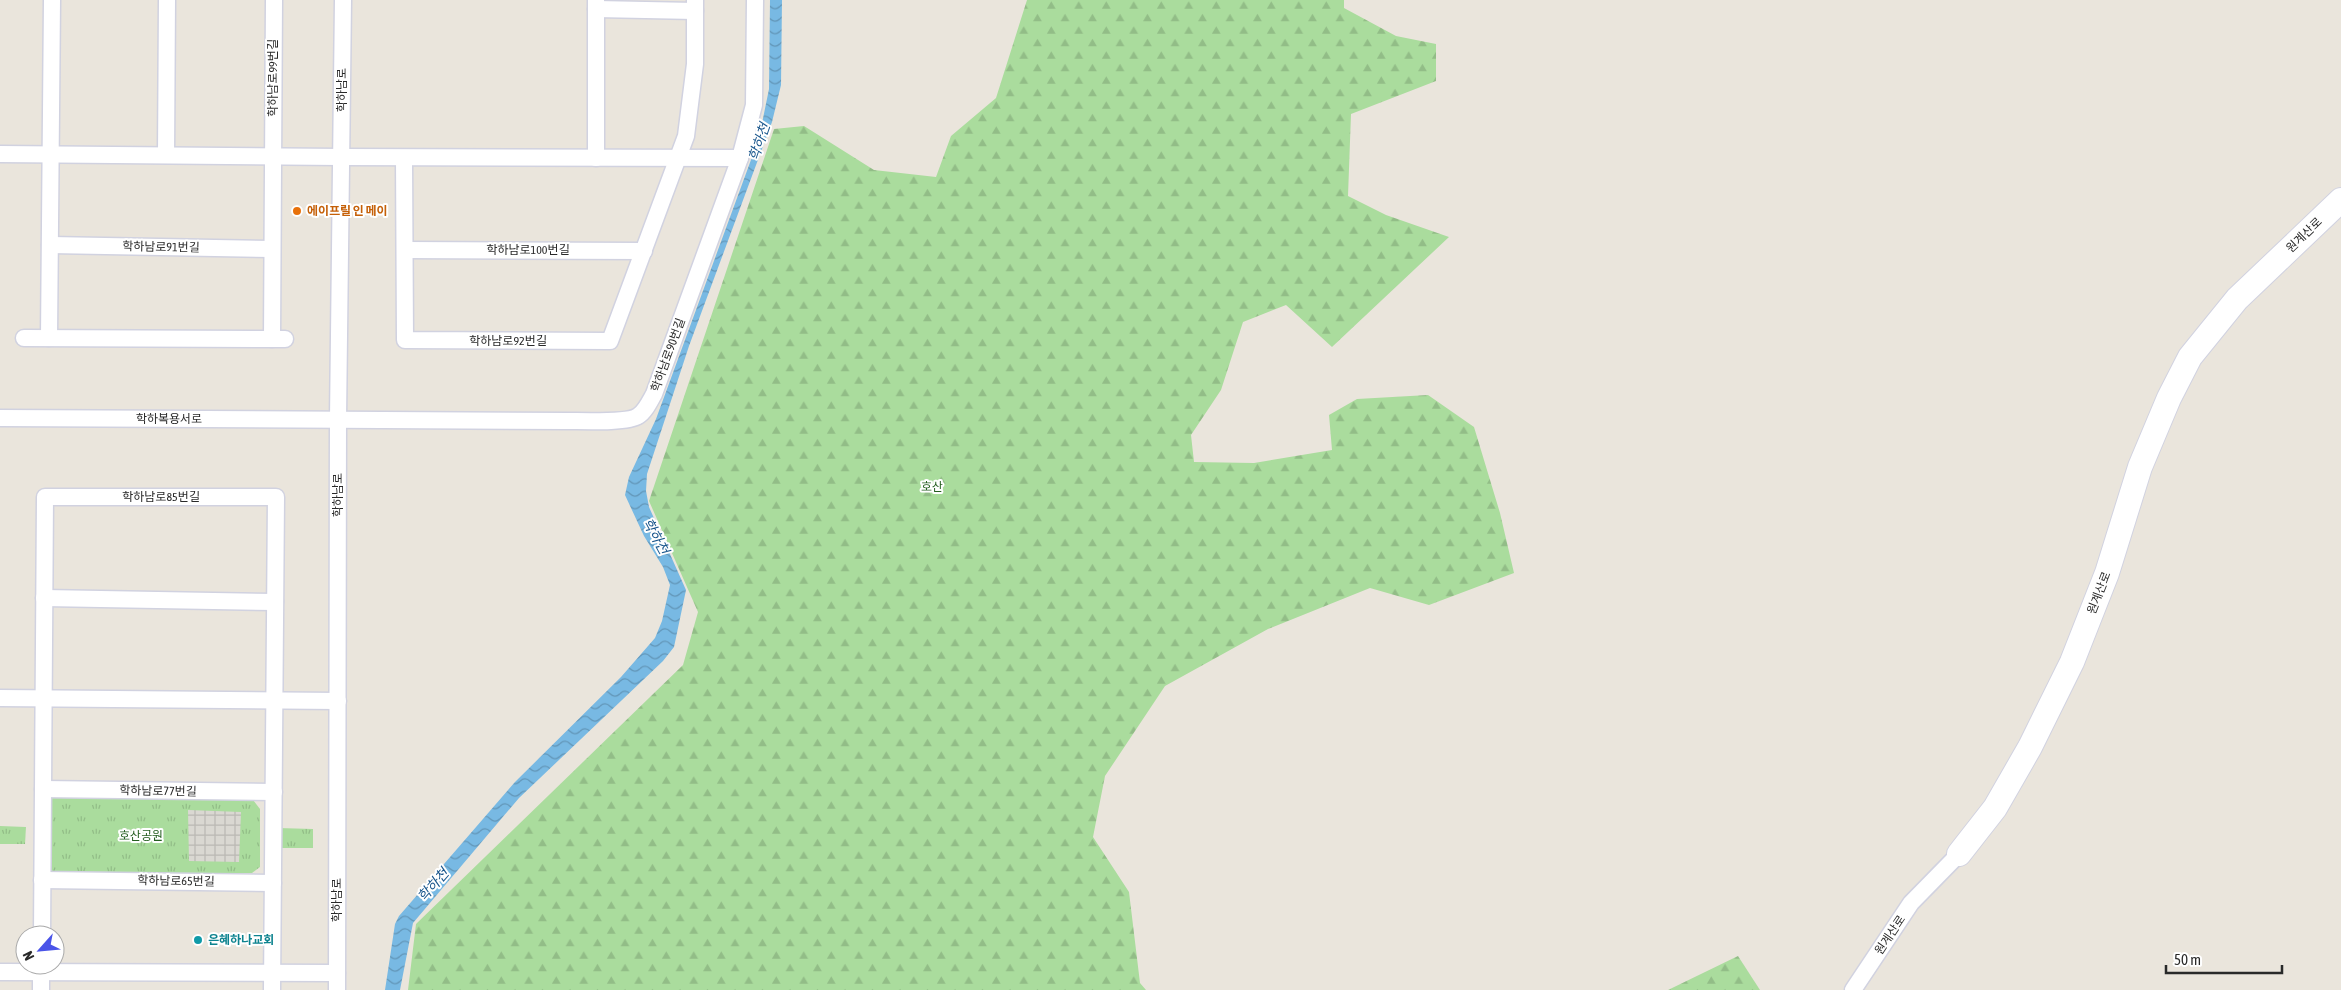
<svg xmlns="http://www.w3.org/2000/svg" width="2341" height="990" viewBox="0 0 2341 990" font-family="'Asap Condensed','Noto Sans KR',sans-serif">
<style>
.forest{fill:url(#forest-firs)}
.park{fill:url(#park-tufts)}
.plaza{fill:url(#plaza-grid)}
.water{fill:url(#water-waves)}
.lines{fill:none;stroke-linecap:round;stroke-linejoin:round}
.street-casing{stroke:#d1d2e0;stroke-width:19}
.secondary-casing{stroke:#d1d2e0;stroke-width:26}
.street{stroke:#fff;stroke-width:16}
.secondary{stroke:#fff;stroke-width:24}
.food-dot{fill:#e8710a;stroke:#fff;stroke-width:2}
.culture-dot{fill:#0f9aa8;stroke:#fff;stroke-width:2}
.labels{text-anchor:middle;stroke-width:4;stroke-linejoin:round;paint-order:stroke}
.street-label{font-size:12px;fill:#292929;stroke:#fff}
.food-label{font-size:12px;font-weight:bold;fill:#c56008;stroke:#fff;text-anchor:start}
.park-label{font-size:12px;fill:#255e20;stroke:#fff}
.culture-label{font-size:12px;font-weight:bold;fill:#0d838f;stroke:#fff;text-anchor:start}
.water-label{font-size:14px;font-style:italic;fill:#19568c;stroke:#fff}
</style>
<defs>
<pattern id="forest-firs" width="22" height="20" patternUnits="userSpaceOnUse" patternTransform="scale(1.25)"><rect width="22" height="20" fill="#aadc9d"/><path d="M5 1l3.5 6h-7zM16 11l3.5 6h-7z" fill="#92bd87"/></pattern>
<pattern id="park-tufts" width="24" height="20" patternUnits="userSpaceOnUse" patternTransform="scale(1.25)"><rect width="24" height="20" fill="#aadc9d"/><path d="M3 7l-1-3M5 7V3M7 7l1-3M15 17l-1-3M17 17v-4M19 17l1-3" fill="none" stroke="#92bd87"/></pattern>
<pattern id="plaza-grid" width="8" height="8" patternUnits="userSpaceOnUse" patternTransform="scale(1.25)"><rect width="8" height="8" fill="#dad8d2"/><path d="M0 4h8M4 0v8" fill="none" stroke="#bbb9b4"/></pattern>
<pattern id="water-waves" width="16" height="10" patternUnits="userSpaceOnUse" patternTransform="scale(1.25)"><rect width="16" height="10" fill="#78b9e3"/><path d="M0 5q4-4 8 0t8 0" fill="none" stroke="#6296b8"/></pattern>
</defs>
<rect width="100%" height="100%" fill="#eae5dc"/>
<!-- forest -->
<g class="forest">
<path d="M 1027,0 L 1344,0 L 1344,8 L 1396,36 L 1436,44 L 1436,81 L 1351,114 L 1348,196 L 1386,215 L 1449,237 L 1332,347 L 1286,305 L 1243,322 L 1221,390 L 1191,435 L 1194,462 L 1254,463 L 1332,450 L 1329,415 L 1357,399 L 1428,395 L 1474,427 L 1500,513 L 1514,573 L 1429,605 L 1370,588 L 1268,629 L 1165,686 L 1105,776 L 1093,837 L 1129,892 L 1140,983 L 1146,990 L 408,990 L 416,924 L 683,665 L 698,612 L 649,501 L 774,129 L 804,126 L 874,170 L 936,177 L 951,136 L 996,98 Z"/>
<path d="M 1738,956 L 1760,990 L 1668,990 Z"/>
</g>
<!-- park -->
<g class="park">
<path d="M 52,796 L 253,800 L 260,809 L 260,867 L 252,873 L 54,873 L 44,863 L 45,803 Z"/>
<path d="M 0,826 L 26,827 L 25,844 L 0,844 Z"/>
<path d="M 278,828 L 313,829 L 313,848 L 277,848 Z"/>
</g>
<!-- plaza -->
<path class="plaza" d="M 188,810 L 241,812 L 239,862 L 189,861 Z"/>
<!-- water -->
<path class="water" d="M 770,0 L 782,0 L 781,85 L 772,122 L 689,346 L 647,474 L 646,491 L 649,507 L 686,590 L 674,647 L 663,661 L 519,798 L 413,923 L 400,990 L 385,990 L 395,924 L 399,916 L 515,782 L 621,677 L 655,638 L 662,621 L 670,585 L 663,567 L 644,536 L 625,495 L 629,477 L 656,419 L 759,138 L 769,89 Z"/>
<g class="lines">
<defs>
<g id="street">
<path d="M 596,0 L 596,158"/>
<path d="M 596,9 L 695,11"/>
<path d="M 0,154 L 341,157 L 740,158"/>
<path d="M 166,155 L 167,0"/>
<path d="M 404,158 L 405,340 L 610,341 L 686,136 L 695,64 L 695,0"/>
<path d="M 50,245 L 272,249"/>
<path d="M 405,250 L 644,251"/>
<path d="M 24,338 L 285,339"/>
<path d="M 49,338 L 52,0"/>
<path d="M 272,339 L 274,0"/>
<path d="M 0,418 L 568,421 C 582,421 628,423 638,416 C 645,412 650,401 654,394 L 740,158 L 754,105 L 755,0"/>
<path d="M 44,598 L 275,602"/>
<path d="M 0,698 L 338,701"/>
<path d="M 43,789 L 274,792"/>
<path d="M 42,880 L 273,883"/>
<path d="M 42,935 L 45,497 L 276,497 L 272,990"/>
<path d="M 0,972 L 337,973"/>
<path d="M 41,990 L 41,965"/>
<path d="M 337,990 L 338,419 L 343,0"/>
<path d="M 1853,990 L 1911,903 L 1959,854"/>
</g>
<path id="secondary" d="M 1959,854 L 1995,808 L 2030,747 L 2072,662 L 2107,573 L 2140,467 L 2169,398 L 2190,357 L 2237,299 L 2341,200"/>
</defs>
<!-- street casing -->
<use href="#street" class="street-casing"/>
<!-- secondary casing -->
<use href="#secondary" class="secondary-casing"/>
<!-- street -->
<use href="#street" class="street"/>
<!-- secondary -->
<use href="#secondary" class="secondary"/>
</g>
<!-- markers -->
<circle class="food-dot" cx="297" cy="211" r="5"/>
<circle class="culture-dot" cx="198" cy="940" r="5"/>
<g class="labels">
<!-- street labels -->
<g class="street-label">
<text transform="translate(273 78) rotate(-90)" y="4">학하남로99번길</text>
<text transform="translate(342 90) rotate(-90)" y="4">학하남로</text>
<text transform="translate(2304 235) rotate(-44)" y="4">원계산로</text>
<text transform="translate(161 247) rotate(1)" y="4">학하남로91번길</text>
<text x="528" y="254">학하남로100번길</text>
<text x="508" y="345">학하남로92번길</text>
<text transform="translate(668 355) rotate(-70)" y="4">학하남로90번길</text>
<text x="169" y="423">학하복용서로</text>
<text transform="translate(338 495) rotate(-90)" y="4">학하남로</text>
<text x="161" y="501">학하남로85번길</text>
<text transform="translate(2099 593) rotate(-69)" y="4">원계산로</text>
<text transform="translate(158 791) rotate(1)" y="4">학하남로77번길</text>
<text transform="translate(176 881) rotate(1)" y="4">학하남로65번길</text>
<text transform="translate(337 900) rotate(-90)" y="4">학하남로</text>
<text transform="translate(1890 935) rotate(-56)" y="4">원계산로</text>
</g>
<!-- food labels -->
<g class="food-label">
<text x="307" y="215">에이프릴 인 메이</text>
</g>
<!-- park labels -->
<g class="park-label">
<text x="932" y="491">호산</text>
<text x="141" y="840">호산공원</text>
</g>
<!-- culture labels -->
<g class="culture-label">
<text x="208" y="944">은혜하나교회</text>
</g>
<!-- water labels -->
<g class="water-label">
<text transform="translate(759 142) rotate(-71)" y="5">학하천</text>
<text transform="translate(656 536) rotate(61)" y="5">학하천</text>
<text transform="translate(433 885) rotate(-49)" y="5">학하천</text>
</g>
</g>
<!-- north arrow -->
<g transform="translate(40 950) rotate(243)"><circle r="24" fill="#ffffff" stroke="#a9a9a9"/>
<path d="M0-4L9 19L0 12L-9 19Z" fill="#4a54e8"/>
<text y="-8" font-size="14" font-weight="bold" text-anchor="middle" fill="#292929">N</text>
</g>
<!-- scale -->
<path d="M2166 965v8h116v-8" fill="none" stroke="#292929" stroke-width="2.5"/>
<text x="2174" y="965" font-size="15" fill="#292929" stroke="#ffffff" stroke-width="4" paint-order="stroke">50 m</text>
</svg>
